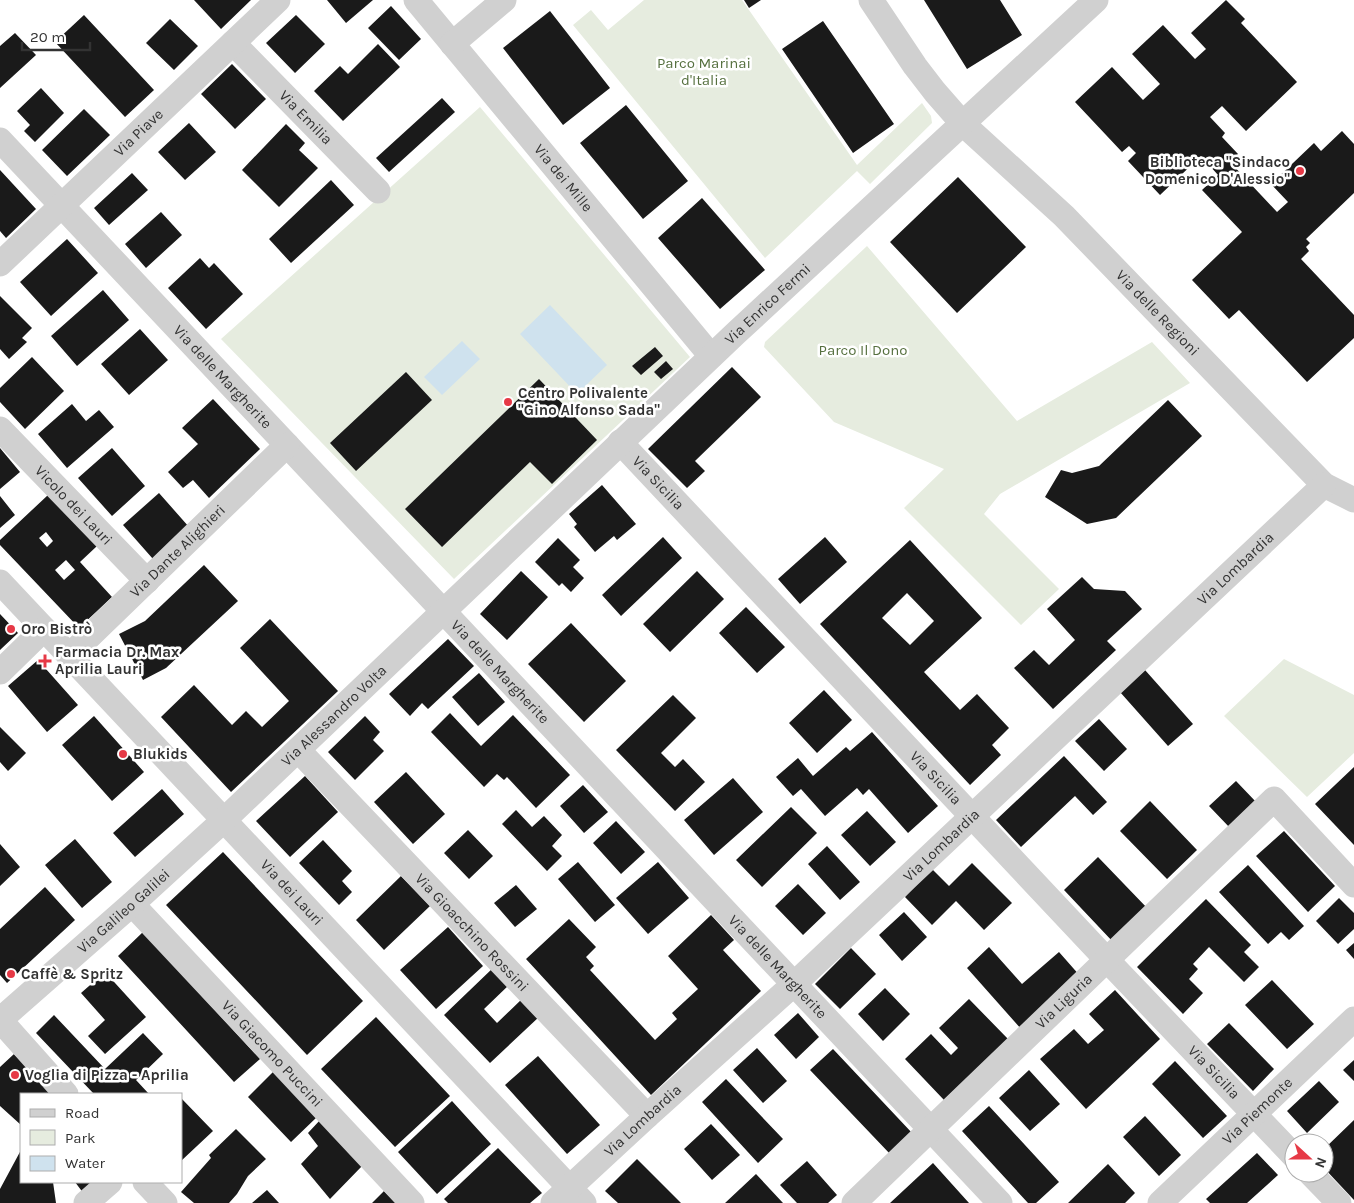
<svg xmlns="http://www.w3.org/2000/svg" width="1354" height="1203" viewBox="0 0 1354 1203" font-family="Karla,sans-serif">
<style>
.green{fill:#e6ecdf}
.water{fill:#cfe2ee}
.building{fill:#1a1a1a;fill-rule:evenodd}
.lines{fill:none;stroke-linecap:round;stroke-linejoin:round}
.minor{stroke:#d0d0d0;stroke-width:25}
.poi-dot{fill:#e63946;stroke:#fff;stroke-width:2}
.labels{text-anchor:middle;stroke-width:5;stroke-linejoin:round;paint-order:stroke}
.park-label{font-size:15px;fill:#56703f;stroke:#fff}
.street-label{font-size:15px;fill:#333;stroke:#fff}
.poi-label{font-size:15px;font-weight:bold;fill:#333;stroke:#fff;text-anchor:start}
</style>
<rect width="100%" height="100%" fill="#fff"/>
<path class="green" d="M 644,0 L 742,0 L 857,165 L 922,103 L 931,116 L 932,123 L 870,184 L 857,171 L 765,258 L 573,25 L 591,10 L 608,30 Z
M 480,107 L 690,357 L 454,579 L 221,339 Z
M 867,246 L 1017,421 L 1152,342 L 1190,383 L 1000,494 L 984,514 L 1059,589 L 1021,625 L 904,508 L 944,469 L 834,422 L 764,347 L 765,342 Z
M 1284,659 L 1354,695 L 1354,753 L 1307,797 L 1224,716 Z"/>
<path class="water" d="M 550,305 L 607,365 L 577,394 L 520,334 Z
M 462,341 L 480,359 L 442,395 L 424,377 Z"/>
<path class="building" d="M 194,0 L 251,0 L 221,29 Z
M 327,0 L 373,0 L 346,23 Z
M 744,0 L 761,0 L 749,8 Z
M 924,0 L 1000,0 L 1022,35 L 967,69 Z
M 1226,0 L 1245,19 L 1241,23 L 1297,82 L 1246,131 L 1222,106 L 1210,117 L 1225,133 L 1222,137 L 1238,154 L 1230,162 L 1277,212 L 1288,202 L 1271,184 L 1314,143 L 1321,151 L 1342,131 L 1354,144 L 1354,193 L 1306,239 L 1310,243 L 1306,247 L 1309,251 L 1301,259 L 1354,315 L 1354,338 L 1307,382 L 1239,310 L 1229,319 L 1192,280 L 1242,232 L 1202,190 L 1218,175 L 1201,156 L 1160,195 L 1128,161 L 1136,153 L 1129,146 L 1122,152 L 1075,102 L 1112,67 L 1143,100 L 1160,84 L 1132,54 L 1163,25 L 1195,59 L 1206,49 L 1191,33 Z
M 391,6 L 421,39 L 399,60 L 368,28 Z
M 550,11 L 610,88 L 563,125 L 503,48 Z
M 84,15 L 154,90 L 125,117 L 55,42 Z
M 296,15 L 325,44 L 295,73 L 266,43 Z
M 170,19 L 198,46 L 174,70 L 146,43 Z
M 823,21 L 894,124 L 853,153 L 782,49 Z
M 15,33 L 36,55 L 0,88 L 0,46 Z
M 378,44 L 400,67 L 343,121 L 314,91 L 340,66 L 348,74 Z
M 232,64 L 266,99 L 235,129 L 201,94 Z
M 41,88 L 64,113 L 35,142 L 24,131 L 30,125 L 17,111 Z
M 442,98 L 455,112 L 389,172 L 376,158 Z
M 626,105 L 688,181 L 643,219 L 580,143 Z
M 84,109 L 110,135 L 67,176 L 42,150 Z
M 189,123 L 216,152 L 185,180 L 158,152 Z
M 286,124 L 305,143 L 299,150 L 318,168 L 279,207 L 242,170 Z
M 0,170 L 36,209 L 6,238 L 0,231 Z
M 132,173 L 148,190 L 109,225 L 94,208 Z
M 958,177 L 1026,247 L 957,313 L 890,242 Z
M 331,180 L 354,205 L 291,263 L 269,239 Z
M 702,198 L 765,270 L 720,309 L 658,238 Z
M 161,212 L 182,235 L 146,268 L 125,244 Z
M 67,239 L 98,273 L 51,316 L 20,282 Z
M 200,258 L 209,268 L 214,263 L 243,294 L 206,329 L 168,288 Z
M 103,290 L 129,320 L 77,366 L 51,336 Z
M 0,296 L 32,328 L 22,338 L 27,342 L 9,359 L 0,349 Z
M 140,329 L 168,360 L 129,395 L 101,364 Z
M 655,347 L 663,356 L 641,375 L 632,366 Z
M 32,357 L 64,391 L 25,429 L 0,402 L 0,388 Z
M 666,361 L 673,369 L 661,379 L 654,372 Z
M 732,367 L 761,397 L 695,461 L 705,471 L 687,488 L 648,449 Z
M 406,372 L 432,400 L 356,471 L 330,443 Z
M 539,379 L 597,440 L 552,484 L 530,462 L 442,547 L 405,509 Z
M 213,399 L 260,449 L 209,498 L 193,480 L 183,488 L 168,472 L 198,444 L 182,428 Z
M 1168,400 L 1202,436 L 1116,518 L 1087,524 L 1045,497 L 1061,470 L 1072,473 L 1099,466 Z
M 72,404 L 86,421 L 99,410 L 114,427 L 67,468 L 38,434 Z
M 0,448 L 20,472 L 0,489 Z
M 112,448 L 145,486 L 112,516 L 78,478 Z
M 602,485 L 636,524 L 617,540 L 614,536 L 595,552 L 574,527 L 577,524 L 569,514 Z
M 159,493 L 189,527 L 153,559 L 123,525 Z
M 48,495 L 97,546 L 80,562 L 112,597 L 79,628 L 0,545 L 0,540 ZM 46,532 L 53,541 L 47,547 L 39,538 ZM 66,560 L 75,570 L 64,580 L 55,570 Z
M 0,496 L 15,515 L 0,528 Z
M 663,537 L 682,558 L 621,616 L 602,595 Z
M 825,537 L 847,562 L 800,604 L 778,579 Z
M 558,538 L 580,560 L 573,567 L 584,578 L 571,592 L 562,583 L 559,586 L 535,562 Z
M 910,540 L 982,618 L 924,672 L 960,710 L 977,694 L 1009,728 L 992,745 L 1001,755 L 970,785 L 820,624 ZM 907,593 L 934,621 L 910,645 L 882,618 Z
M 204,565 L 238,601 L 166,668 L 143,680 L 119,634 L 145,621 Z
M 521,571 L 548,597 L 507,640 L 480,614 Z
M 697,571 L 724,599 L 670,652 L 643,624 Z
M 1082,577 L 1094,589 L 1125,591 L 1142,609 L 1107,641 L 1116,650 L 1053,709 L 1014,668 L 1034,650 L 1049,665 L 1075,640 L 1047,609 Z
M 746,607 L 785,647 L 757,673 L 719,633 Z
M 0,614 L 18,633 L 0,650 Z
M 270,619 L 338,691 L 231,792 L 161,717 L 194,685 L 232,725 L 246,711 L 262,727 L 289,701 L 240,648 Z
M 571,623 L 626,681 L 584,722 L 528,664 Z
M 448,639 L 474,666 L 428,709 L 422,703 L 410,716 L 389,694 Z
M 38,660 L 78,705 L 47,732 L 8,686 Z
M 1145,670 L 1193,724 L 1168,746 L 1120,692 Z
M 479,673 L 505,702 L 478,726 L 452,697 Z
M 824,690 L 852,720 L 817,753 L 789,723 Z
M 673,695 L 696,718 L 661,753 L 675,767 L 683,759 L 705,782 L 675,811 L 616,750 Z
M 450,713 L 481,746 L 513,715 L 570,775 L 536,808 L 507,777 L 504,780 L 497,774 L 484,787 L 431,732 Z
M 94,716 L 144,772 L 112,801 L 62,745 Z
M 365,716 L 380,732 L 373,740 L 384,751 L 355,780 L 328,752 Z
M 1099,719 L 1127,749 L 1104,771 L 1075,741 Z
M 0,727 L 26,753 L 8,771 L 0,762 Z
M 872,732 L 938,806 L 908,833 L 869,789 L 863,795 L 857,788 L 825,816 L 801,789 L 793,796 L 776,777 L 798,758 L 813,776 L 846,747 L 850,751 Z
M 1064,756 L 1107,802 L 1093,815 L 1075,796 L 1021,847 L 996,820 Z
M 1354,767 L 1354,845 L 1315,804 Z
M 406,772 L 445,814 L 413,844 L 374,802 Z
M 305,776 L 338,812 L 290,857 L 256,821 Z
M 733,778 L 763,812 L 714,855 L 684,820 Z
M 1236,781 L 1257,803 L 1231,829 L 1209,806 Z
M 583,785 L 608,812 L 584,833 L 560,806 Z
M 162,789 L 184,814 L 135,857 L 113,833 Z
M 1150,801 L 1197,850 L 1167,879 L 1120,831 Z
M 791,807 L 817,833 L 762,887 L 736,860 Z
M 516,810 L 532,827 L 544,816 L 562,835 L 552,846 L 562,856 L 547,871 L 502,824 Z
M 867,811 L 896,842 L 870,866 L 841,835 Z
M 616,821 L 645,852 L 621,874 L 593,843 Z
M 468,830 L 493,856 L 469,879 L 444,853 Z
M 1284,831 L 1335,886 L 1308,912 L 1256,856 Z
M 75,839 L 112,882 L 82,908 L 45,865 Z
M 323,840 L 352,871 L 342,881 L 352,892 L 339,905 L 299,863 Z
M 0,844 L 20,867 L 0,886 Z
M 827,846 L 860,882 L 840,900 L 808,864 Z
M 223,852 L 363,1001 L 307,1055 L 166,905 Z
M 1098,857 L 1149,910 L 1114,943 L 1064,890 Z
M 578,862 L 615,905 L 595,922 L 558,879 Z
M 658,862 L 689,898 L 648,934 L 616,898 Z
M 972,863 L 1012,903 L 984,930 L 956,901 L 932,925 L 905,897 L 932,869 L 949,886 Z
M 1248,865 L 1304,926 L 1289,940 L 1281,932 L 1268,944 L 1219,892 Z
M 401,876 L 430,906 L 384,950 L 356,920 Z
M 798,884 L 826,913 L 803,935 L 775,906 Z
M 516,885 L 537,909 L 515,927 L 494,903 Z
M 45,887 L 75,920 L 7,983 L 0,975 L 0,929 Z
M 1339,898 L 1354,913 L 1354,929 L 1338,944 L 1316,921 Z
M 1206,899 L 1251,945 L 1244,952 L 1259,967 L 1244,982 L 1209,947 L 1193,964 L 1198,969 L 1189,979 L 1203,993 L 1183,1014 L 1137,967 Z
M 904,912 L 927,937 L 902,961 L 879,935 Z
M 711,915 L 734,940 L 723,950 L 761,991 L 651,1095 L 526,959 L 569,919 L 596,947 L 586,957 L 594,966 L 590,970 L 655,1040 L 677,1019 L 672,1013 L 698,989 L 668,956 Z
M 448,927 L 483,966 L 436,1009 L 400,970 Z
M 143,932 L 260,1059 L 234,1082 L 118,956 Z
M 1354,943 L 1354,959 L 1346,950 Z
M 989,947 L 1022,984 L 1059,952 L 1081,977 L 1022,1030 L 967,968 Z
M 851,948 L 876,974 L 840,1009 L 815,984 Z
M 494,967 L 510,984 L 484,1009 L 497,1023 L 523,998 L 540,1016 L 490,1063 L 444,1015 Z
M 105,972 L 146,1017 L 105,1054 L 88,1036 L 105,1020 L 81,993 Z
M 1272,980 L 1314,1024 L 1287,1049 L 1245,1005 Z
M 885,988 L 910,1014 L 883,1041 L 858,1014 Z
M 1115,990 L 1160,1039 L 1086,1109 L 1040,1059 L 1074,1029 L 1088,1044 L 1104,1030 L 1089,1014 Z
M 969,999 L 1008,1039 L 944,1100 L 905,1059 L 931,1034 L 951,1055 L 958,1048 L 939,1028 Z
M 798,1013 L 819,1037 L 796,1059 L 774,1035 Z
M 54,1015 L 105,1069 L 143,1033 L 163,1054 L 136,1080 L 149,1094 L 94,1094 L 36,1033 Z
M 376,1017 L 450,1096 L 395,1147 L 321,1069 Z
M 1229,1023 L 1274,1069 L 1253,1091 L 1207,1044 Z
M 757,1048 L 787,1081 L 763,1103 L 733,1070 Z
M 833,1049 L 913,1134 L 891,1155 L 810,1070 Z
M 14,1054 L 53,1094 L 21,1094 L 21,1125 L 0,1106 L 0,1067 Z
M 538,1056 L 600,1125 L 567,1154 L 505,1085 Z
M 1354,1060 L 1354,1081 L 1343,1070 Z
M 1175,1061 L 1227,1116 L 1203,1138 L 1152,1084 Z
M 1029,1070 L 1060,1104 L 1030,1131 L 999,1098 Z
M 273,1072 L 317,1117 L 291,1142 L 248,1097 Z
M 726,1079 L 783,1139 L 758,1163 L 702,1102 Z
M 1319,1081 L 1339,1102 L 1307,1133 L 1287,1111 Z
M 181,1098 L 213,1131 L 181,1161 Z
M 452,1101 L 491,1144 L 437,1194 L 398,1152 Z
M 989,1106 L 1059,1182 L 1036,1203 L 1028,1203 L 962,1131 Z
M 1145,1116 L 1181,1155 L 1159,1176 L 1123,1137 Z
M 321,1119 L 363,1165 L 330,1199 L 301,1164 L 318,1146 L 308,1133 Z
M 1354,1120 L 1354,1200 L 1324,1168 L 1324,1149 Z
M 711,1124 L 740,1155 L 712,1180 L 684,1149 Z
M 236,1129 L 266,1159 L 248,1176 L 237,1194 L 229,1203 L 194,1203 L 181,1192 L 211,1158 L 209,1155 Z
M 498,1148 L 542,1193 L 530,1203 L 448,1203 L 444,1199 Z
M 21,1150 L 21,1182 L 53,1182 L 56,1203 L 0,1203 L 0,1189 Z
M 1257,1153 L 1278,1175 L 1247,1203 L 1210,1203 L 1206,1199 Z
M 637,1159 L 681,1203 L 618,1203 L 605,1191 Z
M 807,1161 L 837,1195 L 828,1203 L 797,1203 L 780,1185 Z
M 933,1163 L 969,1203 L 890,1203 Z
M 1108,1164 L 1135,1193 L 1125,1203 L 1068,1203 Z
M 756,1174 L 783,1203 L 725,1203 Z
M 75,1182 L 94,1182 L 84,1194 Z
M 267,1190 L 279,1203 L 252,1203 Z
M 384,1191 L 396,1203 L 372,1203 Z"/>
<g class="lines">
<g class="minor">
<path id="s1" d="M 416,0 L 711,356"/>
<path id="s2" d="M 871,0 L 915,66 L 935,92 L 963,124 L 1064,216 L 1324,485 L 1354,500"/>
<path id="s3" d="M 233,43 L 378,191"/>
<path d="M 452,44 L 504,0"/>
<path id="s4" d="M 0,140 L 1000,1203"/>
<path id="s5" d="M 0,264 L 278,0"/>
<path id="s6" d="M 0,429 L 147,581"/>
<path id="s7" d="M 620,442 L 1107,960 L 1294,1156"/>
<path id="s8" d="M 0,582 L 584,1203"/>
<path id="s9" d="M 69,656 L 287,445"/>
<path d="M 0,672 L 44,629"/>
<path id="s10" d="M 298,750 L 647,1116"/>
<path id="s11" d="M 132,904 L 412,1203"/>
<path id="s12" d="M 66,1094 L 0,1020 L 132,904 L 224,820 L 736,333 L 1096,0"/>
<path d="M 1310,1173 L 1339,1203"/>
<path d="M 145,1182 L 165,1203"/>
<path d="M 86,1203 L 110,1182"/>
<path id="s13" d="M 553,1203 L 647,1116 L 794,984 L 1324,485"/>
<path id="s14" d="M 854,1203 L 1274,799 L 1354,885"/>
<path id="s15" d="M 1160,1203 L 1354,1019"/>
</g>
</g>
<g class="poi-dot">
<circle cx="1300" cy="171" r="5"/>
<circle cx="508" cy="402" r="5"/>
<circle cx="11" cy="629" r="5"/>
<path d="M42.5 653.5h5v5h5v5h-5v5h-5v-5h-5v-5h5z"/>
<circle cx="123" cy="754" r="5"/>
<circle cx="11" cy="974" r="5"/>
<circle cx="15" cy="1075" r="5"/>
</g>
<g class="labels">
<g class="park-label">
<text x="704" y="68">Parco Marinai<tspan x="704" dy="17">d'Italia</tspan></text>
<text x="863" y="355">Parco Il Dono</text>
</g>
<g class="street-label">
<text dy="5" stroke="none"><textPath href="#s3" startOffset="104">Via Emilia</textPath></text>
<text dy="5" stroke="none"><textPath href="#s5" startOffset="191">Via Piave</textPath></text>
<text dy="5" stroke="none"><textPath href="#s1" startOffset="231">Via dei Mille</textPath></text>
<text dy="5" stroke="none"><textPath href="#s12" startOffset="1149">Via Enrico Fermi</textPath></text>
<text dy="5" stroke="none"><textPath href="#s2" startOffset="426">Via delle Regioni</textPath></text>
<text dy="5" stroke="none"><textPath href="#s4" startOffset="325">Via delle Margherite</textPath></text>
<text dy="5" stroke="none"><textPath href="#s7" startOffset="56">Via Sicilia</textPath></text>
<text dy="5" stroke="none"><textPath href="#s6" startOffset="106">Vicolo dei Lauri</textPath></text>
<text dy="5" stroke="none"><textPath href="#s9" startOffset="151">Via Dante Alighieri</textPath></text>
<text dy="5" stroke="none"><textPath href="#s13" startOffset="932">Via Lombardia</textPath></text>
<text dy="5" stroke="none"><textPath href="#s4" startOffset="730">Via delle Margherite</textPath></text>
<text dy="5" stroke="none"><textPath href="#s12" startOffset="551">Via Alessandro Volta</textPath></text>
<text dy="5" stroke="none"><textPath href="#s7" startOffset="461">Via Sicilia</textPath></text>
<text dy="5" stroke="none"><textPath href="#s13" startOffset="528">Via Lombardia</textPath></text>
<text dy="5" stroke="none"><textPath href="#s8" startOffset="426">Via dei Lauri</textPath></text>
<text dy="5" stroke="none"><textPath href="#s12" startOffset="264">Via Galileo Galilei</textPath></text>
<text dy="5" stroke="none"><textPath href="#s10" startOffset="252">Via Gioacchino Rossini</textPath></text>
<text dy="5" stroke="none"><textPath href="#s4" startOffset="1135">Via delle Margherite</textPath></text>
<text dy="5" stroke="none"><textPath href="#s14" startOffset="291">Via Liguria</textPath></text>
<text dy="5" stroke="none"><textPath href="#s11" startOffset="205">Via Giacomo Puccini</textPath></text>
<text dy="5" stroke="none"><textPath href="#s7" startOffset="866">Via Sicilia</textPath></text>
<text dy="5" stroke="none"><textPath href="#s15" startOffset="134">Via Piemonte</textPath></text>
<text dy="5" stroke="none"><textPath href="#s13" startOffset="122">Via Lombardia</textPath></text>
</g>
<g class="poi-label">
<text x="1290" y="167" text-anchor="end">Biblioteca "Sindaco<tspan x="1290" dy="17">Domenico D'Alessio"</tspan></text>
<text x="518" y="398">Centro Polivalente<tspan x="518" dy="17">"Gino Alfonso Sada"</tspan></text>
<text x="21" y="634">Oro Bistrò</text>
<text x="55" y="657">Farmacia Dr. Max<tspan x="55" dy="17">Aprilia Lauri</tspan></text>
<text x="133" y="759">Blukids</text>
<text x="21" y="979">Caffè &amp; Spritz</text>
<text x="25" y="1080">Voglia di Pizza - Aprilia</text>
</g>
</g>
<rect x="20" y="1093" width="162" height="90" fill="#ffffff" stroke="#adadad"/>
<rect x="30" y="1109" width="25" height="8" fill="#d0d0d0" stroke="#adadad"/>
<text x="65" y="1118" font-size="15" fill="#333333">Road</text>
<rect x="30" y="1130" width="25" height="15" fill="#e6ecdf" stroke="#adadad"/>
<text x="65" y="1143" font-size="15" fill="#333333">Park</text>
<rect x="30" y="1156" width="25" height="15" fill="#cfe2ee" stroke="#adadad"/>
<text x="65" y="1168" font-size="15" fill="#333333">Water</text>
<g transform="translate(1309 1158) rotate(111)"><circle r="24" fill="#ffffff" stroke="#adadad"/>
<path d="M0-4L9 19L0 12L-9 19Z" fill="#e63946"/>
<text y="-8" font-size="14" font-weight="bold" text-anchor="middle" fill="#333333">N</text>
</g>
<path d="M22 42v8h68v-8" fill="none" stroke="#333333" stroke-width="2.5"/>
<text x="30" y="42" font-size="15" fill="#333333" stroke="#ffffff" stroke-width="4" paint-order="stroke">20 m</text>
</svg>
